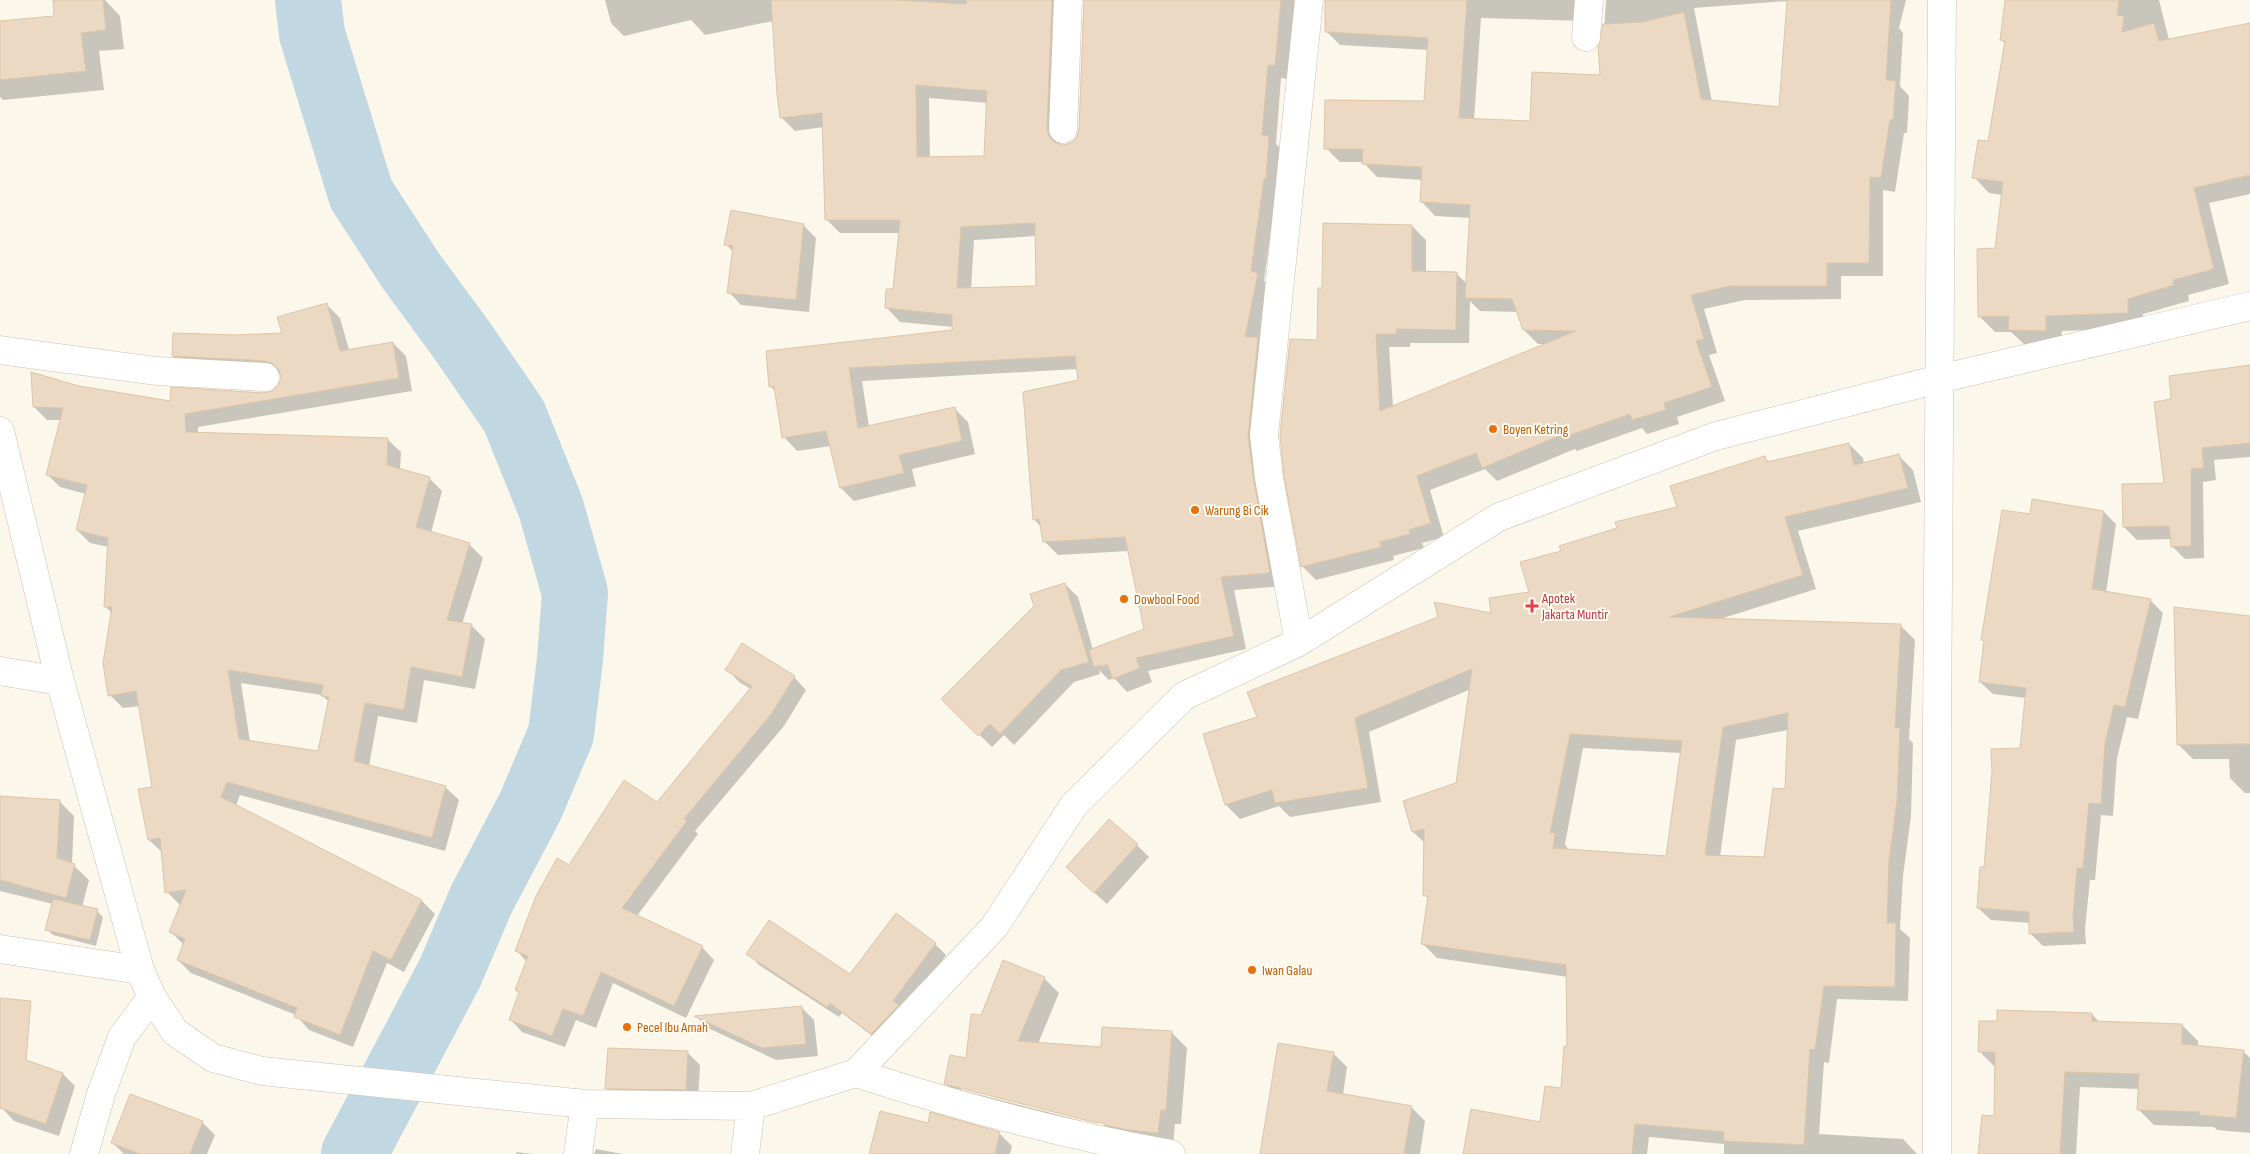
<svg xmlns="http://www.w3.org/2000/svg" width="2250" height="1154" viewBox="0 0 2250 1154" font-family="'Sofia Sans Condensed',sans-serif">
<style>
.shadow{fill:#0003;fill-rule:evenodd}
.lines{fill:none;stroke-linecap:round;stroke-linejoin:round}
.river{stroke:#c1d8e3;stroke-width:66}
.building{fill:#ebd9c3;stroke:#dec5a7;fill-rule:evenodd}
.street-casing{stroke:#ccc1b1;stroke-width:29}
.street{stroke:#fff;stroke-width:28}
.food-dot{fill:#e8710a;stroke:#fdfaf1;stroke-width:2}
.health-dot{fill:#e0444e;stroke:#fdfaf1;stroke-width:2}
.labels{text-anchor:middle;stroke-width:4;stroke-linejoin:round;paint-order:stroke}
.food-label{font-size:14px;fill:#c56008;stroke:#fdfaf1;text-anchor:start}
.health-label{font-size:14px;fill:#be3a42;stroke:#fdfaf1;text-anchor:start}
</style>
<rect width="100%" height="100%" fill="#fbf7eb"/>
<path class="shadow" d="M 76,0 L 105,0 L 120,16 L 124,49 L 99,51 L 104,90 L 3,100 L 0,97 L 0,23 L 56,17 Z
M 605,0 L 1073,0 L 1065,13 L 1060,143 L 1063,146 L 1071,144 L 1077,138 L 1080,130 L 1085,0 L 1295,0 L 1288,79 L 1281,78 L 1276,144 L 1282,150 L 1264,281 L 1270,287 L 1260,341 L 1271,352 L 1283,586 L 1234,590 L 1246,649 L 1148,671 L 1152,682 L 1127,692 L 1114,678 L 1109,680 L 1099,670 L 1100,674 L 1074,682 L 1014,745 L 1004,735 L 992,747 L 943,699 L 1065,584 L 1078,597 L 1093,650 L 1145,630 L 1129,551 L 1058,555 L 1044,541 L 1042,528 L 1034,519 L 1079,381 L 1078,369 L 862,381 L 869,427 L 954,408 L 968,422 L 975,454 L 912,469 L 916,486 L 854,501 L 841,488 L 831,446 L 797,451 L 784,437 L 777,393 L 770,386 L 953,331 L 953,327 L 900,322 L 887,308 L 894,290 L 900,233 L 840,233 L 827,220 L 824,127 L 795,131 L 781,117 L 773,21 L 705,35 L 691,20 L 624,36 L 611,23 ZM 929,98 L 988,103 L 986,157 L 930,158 ZM 1036,236 L 1037,288 L 971,289 L 974,240 ZM 1102,664 L 1113,664 L 1102,666 Z
M 1326,0 L 1596,0 L 1586,21 L 1481,18 L 1474,120 L 1531,123 L 1601,76 L 1606,0 L 1906,0 L 1899,28 L 1903,33 L 1900,86 L 1909,96 L 1907,133 L 1904,133 L 1895,192 L 1883,190 L 1883,276 L 1841,276 L 1841,299 L 1745,300 L 1704,309 L 1717,353 L 1709,355 L 1725,401 L 1677,417 L 1679,424 L 1647,434 L 1642,428 L 1577,451 L 1575,449 L 1497,481 L 1485,469 L 1430,490 L 1444,537 L 1422,543 L 1424,548 L 1393,556 L 1394,560 L 1316,580 L 1302,566 L 1323,289 L 1412,226 L 1426,240 L 1426,272 L 1456,273 L 1467,284 L 1471,218 L 1435,216 L 1422,202 L 1423,180 L 1377,177 L 1363,162 L 1340,162 L 1326,148 L 1425,102 L 1429,50 L 1340,45 L 1326,31 ZM 1788,1 L 1780,108 L 1712,102 L 1694,8 ZM 1470,301 L 1480,311 L 1518,312 L 1524,330 L 1538,344 L 1547,344 L 1393,407 L 1389,347 L 1410,347 L 1410,343 L 1469,343 Z
M 2007,0 L 2159,0 L 2169,40 L 2250,24 L 2250,194 L 2209,203 L 2229,284 L 2188,295 L 2189,301 L 2143,314 L 2143,328 L 2062,331 L 2061,346 L 2025,345 L 2011,332 L 1995,332 L 1979,316 L 1996,250 L 2002,195 L 1989,193 L 1974,177 L 1989,142 L 2006,44 L 2001,40 Z
M 803,225 L 816,238 L 809,312 L 741,305 L 729,292 L 733,252 L 726,244 Z
M 327,305 L 340,318 L 349,350 L 393,343 L 406,356 L 412,391 L 198,427 L 198,434 L 387,439 L 401,452 L 400,470 L 429,478 L 442,491 L 431,533 L 469,544 L 483,558 L 462,624 L 472,626 L 485,639 L 475,689 L 424,680 L 417,723 L 378,716 L 369,766 L 445,787 L 459,800 L 445,851 L 240,795 L 236,806 L 422,901 L 435,914 L 404,972 L 387,963 L 353,1047 L 309,1030 L 296,1015 L 191,973 L 178,960 L 184,945 L 171,932 L 180,905 L 167,892 L 163,853 L 149,840 L 153,788 L 140,706 L 123,708 L 110,695 L 112,613 L 105,606 L 109,547 L 90,543 L 77,530 L 86,494 L 60,487 L 47,474 L 61,420 L 47,420 L 34,407 L 79,387 L 171,402 L 272,392 L 279,387 L 282,378 L 280,374 L 186,369 L 173,356 L 235,336 L 283,334 ZM 241,683 L 322,695 L 329,702 L 319,753 L 250,742 Z
M 2250,366 L 2250,457 L 2214,460 L 2216,480 L 2203,482 L 2204,558 L 2185,559 L 2172,546 L 2172,539 L 2137,540 L 2124,527 L 2165,484 L 2172,400 Z
M 1849,444 L 1863,458 L 1864,464 L 1899,456 L 1913,470 L 1921,502 L 1798,531 L 1816,589 L 1720,619 L 1901,626 L 1915,640 L 1909,739 L 1913,743 L 1911,816 L 1903,876 L 1900,929 L 1910,938 L 1908,1001 L 1837,999 L 1829,1063 L 1824,1062 L 1819,1134 L 1903,1139 L 1917,1154 L 1724,1154 L 1724,1144 L 1649,1137 L 1647,1154 L 1465,1154 L 1541,1123 L 1563,1089 L 1568,1047 L 1568,977 L 1437,958 L 1423,944 L 1429,899 L 1425,895 L 1425,843 L 1413,832 L 1457,784 L 1471,689 L 1369,732 L 1381,802 L 1290,817 L 1279,806 L 1240,819 L 1226,805 L 1204,735 L 1259,718 L 1493,614 L 1531,593 L 1562,552 L 1678,508 L 1765,458 L 1770,463 ZM 1788,730 L 1786,791 L 1765,859 L 1720,857 L 1736,740 ZM 1583,748 L 1682,753 L 1667,857 L 1569,851 L 1565,844 Z
M 2104,512 L 2116,524 L 2106,593 L 2150,600 L 2163,613 L 2138,719 L 2127,717 L 2117,758 L 2113,816 L 2101,815 L 2095,880 L 2090,880 L 2085,929 L 2086,944 L 2043,946 L 2030,933 L 2030,923 L 1991,920 L 1978,908 L 1985,869 L 2022,750 L 2026,698 L 1993,694 L 1980,682 L 1985,642 L 1983,640 L 2031,515 Z
M 2250,617 L 2250,793 L 2245,793 L 2230,778 L 2229,759 L 2193,759 L 2178,744 Z
M 742,645 L 794,677 L 806,690 L 784,726 L 695,831 L 698,834 L 637,916 L 702,947 L 714,960 L 686,1018 L 613,983 L 596,1028 L 576,1020 L 565,1047 L 522,1032 L 510,1019 L 520,993 L 516,990 L 527,962 L 517,951 L 570,867 L 658,803 L 751,689 L 739,682 L 727,669 Z
M 0,797 L 59,801 L 74,816 L 72,864 L 89,880 L 82,907 L 97,911 L 103,917 L 96,946 L 53,935 L 47,929 L 53,904 L 0,891 Z
M 1137,845 L 1149,857 L 1107,904 L 1080,880 Z
M 935,944 L 946,955 L 883,1044 L 842,1013 L 839,1017 L 759,965 L 748,953 L 850,975 Z
M 1004,962 L 1044,978 L 1059,993 L 1038,1044 L 1102,1048 L 1172,1033 L 1187,1048 L 1181,1124 L 1175,1124 L 1173,1147 L 960,1098 L 945,1083 L 967,1060 L 981,1016 ZM 961,1087 L 1107,1124 L 1106,1127 L 961,1090 Z
M 801,1007 L 814,1020 L 818,1056 L 776,1060 L 708,1028 L 697,1017 Z
M 2092,1014 L 2100,1023 L 2182,1025 L 2198,1041 L 2198,1047 L 2243,1051 L 2250,1058 L 2250,1133 L 2217,1130 L 2214,1127 L 2154,1125 L 2139,1110 L 2139,1089 L 2080,1087 L 2076,1154 L 1980,1154 L 1995,1117 L 1996,1068 L 1980,1052 Z
M 687,1052 L 700,1065 L 698,1102 L 619,1101 L 607,1088 Z
M 1333,1053 L 1347,1067 L 1343,1095 L 1411,1107 L 1425,1121 L 1420,1154 L 1261,1154 Z
M 25,1061 L 63,1074 L 75,1086 L 59,1136 L 14,1121 L 2,1108 Z
M 202,1122 L 215,1135 L 207,1154 L 124,1154 L 113,1143 Z
M 929,1124 L 999,1133 L 1012,1146 L 1010,1154 L 871,1154 Z
M 596,1149 L 623,1154 L 594,1154 Z
M 517,1152 L 532,1154 L 516,1154 Z"/>
<g class="lines">
<path class="river" d="M 308,0 L 312,34 L 361,194 L 411,271 L 461,339 L 514,416 L 551,508 L 575,593 L 570,659 L 561,734 L 530,807 L 481,900 L 450,973 L 354,1154"/>
</g>
<path class="building" d="M 53,0 L 103,0 L 106,30 L 81,33 L 86,71 L 0,80 L 0,21 L 54,16 Z
M 771,0 L 897,0 L 966,4 L 967,0 L 1052,0 L 1047,128 L 1049,136 L 1054,142 L 1063,145 L 1071,143 L 1076,138 L 1079,130 L 1084,0 L 1281,0 L 1275,66 L 1268,65 L 1262,135 L 1269,136 L 1266,179 L 1264,179 L 1251,271 L 1258,273 L 1245,337 L 1258,337 L 1248,437 L 1254,481 L 1270,573 L 1221,577 L 1234,636 L 1136,658 L 1140,668 L 1113,679 L 1107,664 L 1094,667 L 1089,650 L 1144,629 L 1125,537 L 1043,542 L 1039,519 L 1033,520 L 1023,392 L 1078,380 L 1075,356 L 849,368 L 858,428 L 955,407 L 962,441 L 899,455 L 904,473 L 840,488 L 826,431 L 782,438 L 774,386 L 769,387 L 766,351 L 952,330 L 952,315 L 885,308 L 886,289 L 893,289 L 900,220 L 825,220 L 822,113 L 780,118 L 777,94 ZM 916,85 L 987,91 L 984,156 L 917,157 ZM 1035,223 L 1036,286 L 957,288 L 961,227 Z
M 1325,0 L 1467,0 L 1459,118 L 1530,121 L 1532,72 L 1600,75 L 1598,46 L 1603,24 L 1643,22 L 1684,12 L 1701,99 L 1779,107 L 1787,0 L 1891,0 L 1886,80 L 1896,81 L 1893,120 L 1890,120 L 1881,178 L 1870,177 L 1869,263 L 1827,263 L 1827,286 L 1730,286 L 1691,295 L 1704,339 L 1696,341 L 1712,387 L 1664,403 L 1666,410 L 1632,420 L 1630,414 L 1562,438 L 1561,435 L 1482,468 L 1476,453 L 1417,476 L 1431,523 L 1409,530 L 1410,534 L 1380,542 L 1381,547 L 1301,567 L 1284,476 L 1280,435 L 1290,339 L 1317,340 L 1318,288 L 1322,288 L 1323,223 L 1412,225 L 1412,271 L 1457,272 L 1456,330 L 1396,329 L 1396,334 L 1376,334 L 1380,411 L 1576,331 L 1523,330 L 1512,299 L 1465,298 L 1470,205 L 1420,202 L 1422,167 L 1362,164 L 1363,149 L 1324,149 L 1325,100 L 1424,101 L 1428,38 L 1325,32 Z
M 2005,0 L 2119,0 L 2117,15 L 2124,16 L 2122,32 L 2154,23 L 2159,41 L 2250,23 L 2250,175 L 2194,188 L 2214,269 L 2173,280 L 2174,285 L 2128,299 L 2128,313 L 2046,316 L 2046,331 L 2008,330 L 2009,316 L 1978,317 L 1977,249 L 1995,248 L 2003,182 L 1972,178 L 1978,140 L 1988,141 L 2005,41 L 2000,40 Z
M 731,210 L 804,224 L 796,300 L 727,293 L 733,246 L 724,245 Z
M 327,303 L 340,351 L 393,342 L 399,378 L 185,414 L 186,432 L 388,438 L 387,465 L 430,477 L 416,527 L 470,543 L 447,620 L 472,624 L 462,677 L 411,667 L 404,710 L 365,703 L 354,761 L 446,786 L 432,838 L 227,782 L 221,797 L 422,900 L 391,960 L 373,951 L 340,1035 L 294,1017 L 297,1008 L 177,960 L 185,939 L 169,932 L 186,890 L 165,893 L 160,838 L 148,840 L 138,789 L 152,787 L 136,691 L 108,696 L 103,663 L 112,607 L 104,607 L 108,538 L 76,530 L 87,485 L 46,475 L 63,408 L 33,407 L 31,372 L 79,386 L 170,401 L 171,387 L 264,393 L 272,391 L 278,386 L 281,378 L 279,370 L 273,364 L 266,361 L 172,356 L 173,333 L 235,335 L 282,333 L 277,317 ZM 228,670 L 323,685 L 321,696 L 329,697 L 318,751 L 239,739 Z
M 2250,365 L 2250,443 L 2202,448 L 2204,468 L 2191,469 L 2191,546 L 2171,547 L 2169,526 L 2123,527 L 2122,484 L 2164,483 L 2154,402 L 2171,399 L 2169,376 Z
M 1849,443 L 1854,465 L 1899,454 L 1908,488 L 1785,517 L 1803,575 L 1669,617 L 1901,624 L 1895,728 L 1900,728 L 1897,801 L 1889,861 L 1887,923 L 1896,923 L 1895,987 L 1824,986 L 1815,1050 L 1810,1049 L 1804,1145 L 1723,1141 L 1724,1132 L 1635,1124 L 1632,1154 L 1463,1154 L 1471,1109 L 1540,1122 L 1545,1086 L 1561,1088 L 1564,1046 L 1567,1046 L 1566,965 L 1421,944 L 1428,896 L 1423,896 L 1424,829 L 1412,832 L 1403,801 L 1456,783 L 1472,669 L 1355,718 L 1368,788 L 1275,803 L 1272,790 L 1225,805 L 1203,734 L 1257,717 L 1247,692 L 1438,617 L 1434,602 L 1491,613 L 1489,598 L 1529,592 L 1520,562 L 1561,551 L 1559,546 L 1617,528 L 1615,522 L 1677,507 L 1670,486 L 1765,456 L 1767,462 ZM 1788,713 L 1785,789 L 1773,788 L 1764,857 L 1705,855 L 1723,727 ZM 1570,734 L 1682,741 L 1666,856 L 1553,848 L 1555,833 L 1550,833 Z
M 2032,499 L 2104,511 L 2092,589 L 2151,599 L 2125,707 L 2114,705 L 2105,744 L 2101,804 L 2089,803 L 2083,868 L 2077,868 L 2073,916 L 2074,932 L 2029,934 L 2029,912 L 1977,908 L 1980,867 L 1984,867 L 1992,772 L 1991,749 L 2020,748 L 2026,688 L 1979,682 L 1984,641 L 1981,640 L 2002,510 L 2030,514 Z
M 1065,583 L 1089,662 L 1061,670 L 1000,734 L 990,724 L 978,736 L 941,699 L 1034,606 L 1030,594 Z
M 2174,607 L 2250,616 L 2250,744 L 2177,745 Z
M 742,643 L 795,676 L 772,713 L 684,819 L 687,821 L 622,908 L 703,946 L 674,1006 L 601,972 L 583,1016 L 563,1009 L 552,1036 L 509,1020 L 519,992 L 515,990 L 528,956 L 515,951 L 536,896 L 557,858 L 569,865 L 624,780 L 657,802 L 752,686 L 725,670 Z
M 0,796 L 60,800 L 57,858 L 75,864 L 66,898 L 0,880 Z
M 1109,819 L 1138,844 L 1094,893 L 1066,867 Z
M 53,899 L 98,909 L 90,940 L 45,930 Z
M 896,913 L 936,943 L 893,1001 L 899,1005 L 871,1034 L 830,1003 L 827,1007 L 746,954 L 769,920 L 850,974 Z
M 1003,960 L 1045,977 L 1018,1041 L 1101,1047 L 1102,1027 L 1172,1031 L 1166,1110 L 1161,1110 L 1158,1133 L 1128,1130 L 1104,1125 L 1104,1123 L 1093,1122 L 944,1084 L 950,1055 L 966,1058 L 971,1014 L 981,1015 Z
M 0,998 L 31,1001 L 26,1060 L 63,1073 L 46,1124 L 0,1108 Z
M 802,1006 L 806,1044 L 762,1048 L 694,1016 Z
M 1997,1010 L 2092,1013 L 2092,1021 L 2182,1024 L 2182,1044 L 2244,1050 L 2236,1118 L 2199,1115 L 2200,1112 L 2137,1110 L 2139,1074 L 2065,1072 L 2060,1154 L 1978,1154 L 1982,1115 L 1994,1116 L 1995,1052 L 1978,1052 L 1979,1021 L 1997,1021 Z
M 1278,1043 L 1334,1052 L 1327,1091 L 1412,1106 L 1404,1154 L 1260,1154 Z
M 608,1048 L 688,1051 L 686,1090 L 605,1089 Z
M 130,1094 L 203,1121 L 190,1154 L 140,1154 L 111,1143 Z
M 880,1111 L 928,1123 L 930,1112 L 1000,1132 L 995,1154 L 869,1154 Z"/>
<g class="lines">
<defs>
<path id="street" d="M 1586,37 L 1589,0
M 1063,129 L 1068,0
M 0,350 L 156,371 L 265,377
M 0,431 L 60,681 L 140,970 L 152,997 L 175,1032 L 213,1058 L 262,1071 L 585,1104 L 751,1106 L 856,1073 L 994,927 L 1074,805 L 1184,696 L 1299,642 L 1499,517 L 1716,436 L 1939,379 L 2250,306
M 1299,642 L 1269,478 L 1264,435 L 1309,0
M 0,671 L 60,681
M 0,949 L 140,970
M 856,1073 C 960,1107 1064,1135 1171,1154
M 84,1154 L 101,1094 L 122,1037 L 152,997
M 578,1154 L 585,1104
M 745,1154 L 751,1106
M 1937,1154 L 1937,730 L 1942,0"/>
</defs>
<use href="#street" class="street-casing"/>
<use href="#street" class="street"/>
</g>
<g class="food-dot">
<circle cx="1493" cy="429" r="5"/>
<circle cx="1195" cy="510" r="5"/>
<circle cx="1124" cy="599" r="5"/>
<circle cx="1252" cy="970" r="5"/>
<circle cx="627" cy="1027" r="5"/>
</g>
<path class="health-dot" d="M1529.5 598.5h5v5h5v5h-5v5h-5v-5h-5v-5h5z"/>
<g class="labels">
<g class="food-label">
<text x="1503" y="434">Boyen Ketring</text>
<text x="1205" y="515">Warung Bi Cik</text>
<text x="1134" y="604">Dowbool Food</text>
<text x="1262" y="975">Iwan Galau</text>
<text x="637" y="1032">Pecel Ibu Amah</text>
</g>
<g class="health-label">
<text x="1542" y="603">Apotek<tspan x="1542" dy="16">Jakarta Muntir</tspan></text>
</g>
</g>
</svg>
